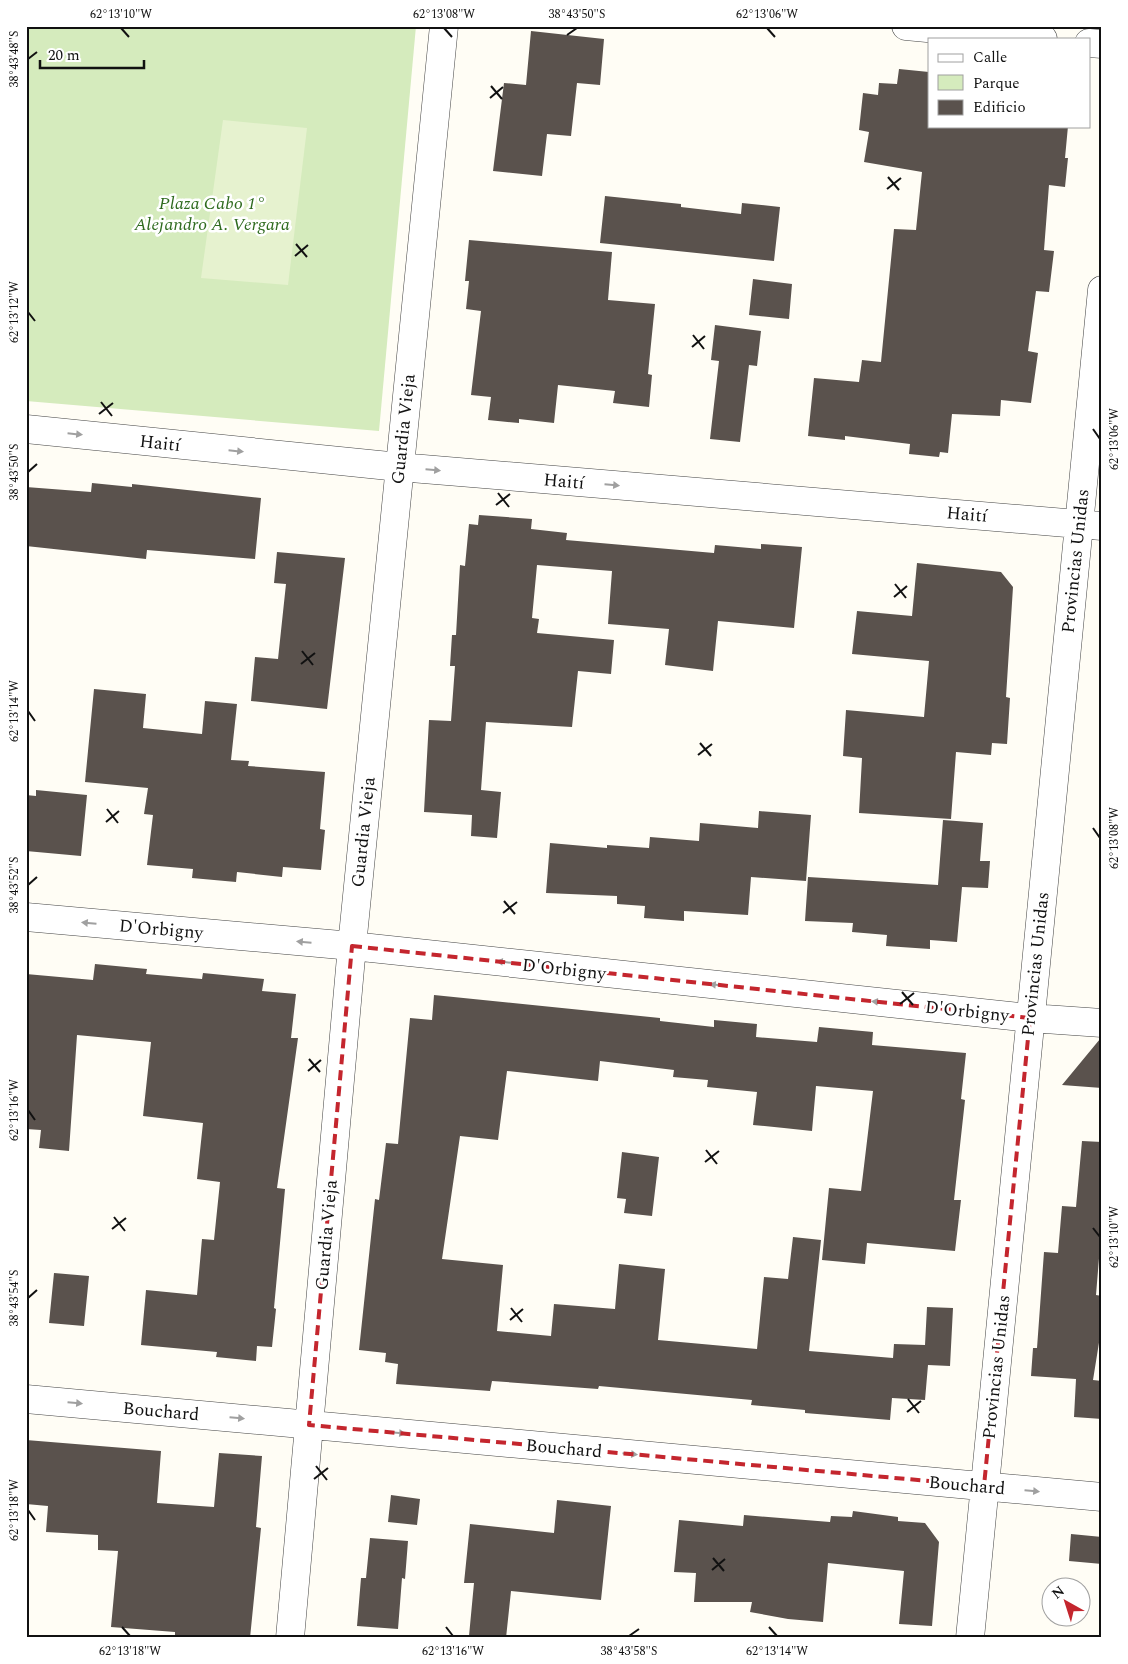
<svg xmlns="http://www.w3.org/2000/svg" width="1128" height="1664" viewBox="0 0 1128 1664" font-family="Spectral,serif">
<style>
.green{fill:#d5ebbd}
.pitch{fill:#e6f2cf}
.building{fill:#5a524d}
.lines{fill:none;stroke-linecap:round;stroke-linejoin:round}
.minor-casing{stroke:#444;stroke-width:29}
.minor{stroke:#fff;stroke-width:28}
.oneway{fill:#a0a0a0}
.marked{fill:none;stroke:#c4262e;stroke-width:4;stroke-dasharray:10 6;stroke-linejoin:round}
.ticks{fill:none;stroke:#111;stroke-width:2}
.labels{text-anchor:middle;stroke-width:5;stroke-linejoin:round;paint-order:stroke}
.park-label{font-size:18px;font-style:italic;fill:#2f6b1f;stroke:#fff}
.street-label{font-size:18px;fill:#111;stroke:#fff}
.neatline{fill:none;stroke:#111;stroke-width:2}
.ticks-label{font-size:12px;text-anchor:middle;fill:#111}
</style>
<rect width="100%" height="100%" fill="#fffdf5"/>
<path class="green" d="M 26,26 L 416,26 L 379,431 L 26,401 Z"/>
<path class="pitch" d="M 223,120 L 307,128 L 288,285 L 201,278 Z"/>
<path class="building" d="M 531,31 L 604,39 L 600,85 L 577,83 L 571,136 L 547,134 L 542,176 L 493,171 L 504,83 L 526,85 Z
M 899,69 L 929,72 L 929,126 L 1068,126 L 1065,158 L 1068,158 L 1065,187 L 1049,185 L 1044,250 L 1054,251 L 1049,292 L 1036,291 L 1028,351 L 1038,353 L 1031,403 L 1001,400 L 1000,416 L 952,414 L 948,453 L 940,452 L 939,457 L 909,454 L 910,444 L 845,436 L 845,440 L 808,436 L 814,378 L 859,382 L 862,360 L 881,362 L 894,229 L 916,230 L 922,172 L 864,162 L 869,132 L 859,130 L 863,93 L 878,95 L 879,83 L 897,84 Z
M 605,196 L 681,204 L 681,207 L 741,214 L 742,203 L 780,207 L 774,261 L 600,243 Z
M 469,240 L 612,252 L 608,300 L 655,304 L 648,374 L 652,375 L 649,407 L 613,403 L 615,391 L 558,385 L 554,423 L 519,419 L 519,423 L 488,420 L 491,397 L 471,395 L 481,311 L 466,309 L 469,281 L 465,281 Z
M 753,279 L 792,284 L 789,319 L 749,315 Z
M 715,325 L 761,331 L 757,366 L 749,365 L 740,442 L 710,439 L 719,361 L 711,360 Z
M 92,483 L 132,487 L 132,484 L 261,498 L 255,559 L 147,550 L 146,559 L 26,546 L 26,487 L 91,492 Z
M 479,515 L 532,519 L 531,529 L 567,533 L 566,540 L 714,553 L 715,545 L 761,549 L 761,544 L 802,547 L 794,628 L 718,621 L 713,671 L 665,665 L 669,629 L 608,624 L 612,571 L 537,565 L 532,618 L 539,619 L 537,633 L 614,640 L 611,674 L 578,671 L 572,727 L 486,722 L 481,790 L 501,792 L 497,838 L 471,836 L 472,815 L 424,812 L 429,720 L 451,721 L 455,666 L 450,666 L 452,635 L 456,635 L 460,565 L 465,566 L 469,524 L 478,525 Z
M 277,552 L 345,558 L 327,709 L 251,701 L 255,657 L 278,659 L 286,584 L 274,583 Z
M 917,563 L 1001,572 L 1013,587 L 1006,697 L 1010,698 L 1007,744 L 992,743 L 991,755 L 956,752 L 951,819 L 859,813 L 862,758 L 843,756 L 846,710 L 924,717 L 929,661 L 852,654 L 857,611 L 912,616 Z
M 94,689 L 146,694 L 143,728 L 202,734 L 205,701 L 237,704 L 231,760 L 249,761 L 248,766 L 325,772 L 320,829 L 325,830 L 321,870 L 283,867 L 282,877 L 237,872 L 236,882 L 192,878 L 193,869 L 147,865 L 153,815 L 144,814 L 148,788 L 85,782 Z
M 36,790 L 87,795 L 81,856 L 26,851 L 26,795 L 36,796 Z
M 759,811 L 811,815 L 806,881 L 751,877 L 748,915 L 684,911 L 684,921 L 644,918 L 645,906 L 617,904 L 617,896 L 546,893 L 550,843 L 607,848 L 607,845 L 649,848 L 650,837 L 699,841 L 700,823 L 758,828 Z
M 943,820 L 983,823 L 980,861 L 990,861 L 988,888 L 962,887 L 957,942 L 930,940 L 930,949 L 886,946 L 887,935 L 852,932 L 853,923 L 805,921 L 808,877 L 938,885 Z
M 95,964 L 147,969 L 146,974 L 202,979 L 203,973 L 264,979 L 262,991 L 296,994 L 291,1038 L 298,1038 L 277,1188 L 285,1189 L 274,1308 L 276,1309 L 272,1347 L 257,1346 L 256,1361 L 216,1357 L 217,1352 L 141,1345 L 146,1290 L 197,1295 L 202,1239 L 214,1240 L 220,1182 L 197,1179 L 203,1123 L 143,1116 L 151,1042 L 77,1035 L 69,1151 L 39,1148 L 41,1130 L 26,1129 L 26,974 L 93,980 Z
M 434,995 L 660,1018 L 660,1021 L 714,1027 L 714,1020 L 757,1024 L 756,1037 L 817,1042 L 819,1027 L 873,1032 L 872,1045 L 966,1053 L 961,1099 L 965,1100 L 954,1200 L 961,1200 L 955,1251 L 867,1243 L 865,1264 L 822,1260 L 829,1188 L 861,1191 L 873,1091 L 816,1086 L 812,1131 L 784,1128 L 753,1125 L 757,1092 L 707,1087 L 708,1080 L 673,1077 L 674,1070 L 600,1061 L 598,1081 L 507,1071 L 498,1140 L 460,1136 L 442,1259 L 503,1265 L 497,1331 L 551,1336 L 554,1304 L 615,1309 L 619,1264 L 665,1269 L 658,1340 L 757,1349 L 764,1277 L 788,1279 L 793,1237 L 821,1240 L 809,1351 L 893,1358 L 894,1344 L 925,1345 L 927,1307 L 953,1308 L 950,1366 L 928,1365 L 925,1400 L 892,1398 L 890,1420 L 805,1413 L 805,1410 L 751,1405 L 752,1400 L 599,1386 L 598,1389 L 492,1381 L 490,1391 L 396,1384 L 398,1364 L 385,1362 L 386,1353 L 359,1350 L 375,1199 L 379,1200 L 386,1143 L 398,1144 L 410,1018 L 432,1020 Z
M 1102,1038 L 1102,1088 L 1062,1085 L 1100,1039 Z
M 1082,1141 L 1102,1142 L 1102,1222 L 1096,1295 L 1102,1296 L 1102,1324 L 1093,1380 L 1102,1381 L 1102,1419 L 1074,1417 L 1076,1379 L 1031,1376 L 1033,1348 L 1037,1348 L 1044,1252 L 1058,1253 L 1062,1206 L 1076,1207 Z
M 622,1152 L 659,1157 L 652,1216 L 624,1213 L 626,1199 L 617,1198 Z
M 54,1273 L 89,1276 L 84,1326 L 49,1323 Z
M 26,1440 L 161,1451 L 157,1503 L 214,1507 L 219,1453 L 262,1456 L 256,1527 L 261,1528 L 250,1638 L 175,1638 L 175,1632 L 111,1627 L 118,1551 L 98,1550 L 98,1535 L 46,1532 L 48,1506 L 26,1504 Z
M 391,1495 L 420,1499 L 417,1525 L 388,1522 Z
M 557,1500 L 611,1506 L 601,1600 L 511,1591 L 506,1638 L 469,1636 L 474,1583 L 464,1583 L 470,1524 L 554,1533 Z
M 853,1511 L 898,1517 L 898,1521 L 925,1523 L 939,1542 L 932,1626 L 899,1624 L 904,1571 L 828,1563 L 823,1622 L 788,1619 L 750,1612 L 752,1602 L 694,1602 L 696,1573 L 674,1572 L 679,1520 L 743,1526 L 744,1515 L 830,1522 L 831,1516 L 852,1517 Z
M 1071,1534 L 1102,1537 L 1102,1564 L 1069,1561 Z
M 370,1538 L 408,1541 L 405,1579 L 402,1578 L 398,1629 L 357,1626 L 361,1578 L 366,1578 Z"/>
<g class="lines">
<defs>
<path id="minor" d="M 906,26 L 1043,39
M 1089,43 L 1102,44
M 26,429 L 399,467 L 1102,526
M 26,917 L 352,946 L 1030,1018 L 1102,1023
M 26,1399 L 1102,1497
M 290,1638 L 352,946 L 444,26
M 970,1638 L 1102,290"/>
</defs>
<use href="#minor" class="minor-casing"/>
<use href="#minor" class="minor"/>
</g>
<defs><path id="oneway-solid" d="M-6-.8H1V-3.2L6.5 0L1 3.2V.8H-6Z" transform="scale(1.25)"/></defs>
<g class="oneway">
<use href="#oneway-solid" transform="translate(75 434) rotate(6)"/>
<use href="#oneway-solid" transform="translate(236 451) rotate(6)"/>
<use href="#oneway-solid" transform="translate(433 470) rotate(5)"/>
<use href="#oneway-solid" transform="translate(612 485) rotate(5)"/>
<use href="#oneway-solid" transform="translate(89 923) rotate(-175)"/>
<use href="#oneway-solid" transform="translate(304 942) rotate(-175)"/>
<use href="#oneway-solid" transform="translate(504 962) rotate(-174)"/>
<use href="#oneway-solid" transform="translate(717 985) rotate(-174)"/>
<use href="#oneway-solid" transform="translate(879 1002) rotate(-174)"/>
<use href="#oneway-solid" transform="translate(75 1403) rotate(5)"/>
<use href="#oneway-solid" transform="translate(237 1418) rotate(5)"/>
<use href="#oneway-solid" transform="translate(398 1433) rotate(5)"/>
<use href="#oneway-solid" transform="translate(630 1454) rotate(5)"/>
<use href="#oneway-solid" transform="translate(1032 1491) rotate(5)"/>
</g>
<path class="marked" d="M 352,946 L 1030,1018 L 984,1486 L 309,1425 Z"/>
<path class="ticks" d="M 121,28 L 129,37M 444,28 L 452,37M 767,28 L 775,37M 567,35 L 577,28M 28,59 L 37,52M 491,86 L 502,99M 490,98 L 503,87M 888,177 L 899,190M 887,189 L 901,178M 296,244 L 307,257M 295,256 L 308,245M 28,312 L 35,321M 693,335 L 704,349M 692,347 L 705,336M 101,402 L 112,416M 99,414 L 113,403M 1093,429 L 1100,439M 28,472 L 37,464M 498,493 L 509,507M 496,505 L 510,494M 895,584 L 906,598M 894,597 L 907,586M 302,651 L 313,665M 301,664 L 315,653M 28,711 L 35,721M 700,743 L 711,756M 698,755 L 712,744M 107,809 L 118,823M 106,822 L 119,811M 1093,828 L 1100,838M 28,885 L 37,877M 504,901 L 515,914M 503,913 L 517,902M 902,992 L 913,1005M 900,1004 L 914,993M 309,1059 L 320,1072M 308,1071 L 321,1060M 28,1110 L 35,1120M 706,1150 L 717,1164M 705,1162 L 719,1151M 114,1217 L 125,1231M 1093,1228 L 1100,1237M 112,1229 L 126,1218M 28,1298 L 37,1290M 511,1308 L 522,1322M 510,1320 L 523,1309M 908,1399 L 919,1413M 907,1412 L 921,1401M 316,1466 L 327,1480M 314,1479 L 328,1468M 28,1510 L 35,1520M 713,1558 L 724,1571M 712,1570 L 725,1559M 122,1627 L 130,1636M 446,1627 L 453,1636M 769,1627 L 777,1636M 629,1636 L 639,1629"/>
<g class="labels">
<g class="park-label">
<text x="212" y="209">Plaza Cabo 1°<tspan x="212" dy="21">Alejandro A. Vergara</tspan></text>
</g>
<g class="street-label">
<text transform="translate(403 429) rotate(-84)" y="6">Guardia Vieja</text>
<text transform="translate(160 443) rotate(6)" y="6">Haití</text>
<text transform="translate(564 481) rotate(5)" y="6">Haití</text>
<text transform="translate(967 514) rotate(5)" y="6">Haití</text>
<text transform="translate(1075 561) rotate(-84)" y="6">Provincias Unidas</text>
<text transform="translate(363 832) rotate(-84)" y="6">Guardia Vieja</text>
<text transform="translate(161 929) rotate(5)" y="6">D'Orbigny</text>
<text transform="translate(1035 964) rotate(-84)" y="6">Provincias Unidas</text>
<text transform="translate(564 969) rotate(6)" y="6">D'Orbigny</text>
<text transform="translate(967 1011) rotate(6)" y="6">D'Orbigny</text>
<text transform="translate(326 1235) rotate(-85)" y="6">Guardia Vieja</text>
<text transform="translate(996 1367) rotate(-84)" y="6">Provincias Unidas</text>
<text transform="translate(161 1411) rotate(5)" y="6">Bouchard</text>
<text transform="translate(564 1448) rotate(5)" y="6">Bouchard</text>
<text transform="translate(967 1485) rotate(5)" y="6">Bouchard</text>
</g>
</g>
<rect width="1128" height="1664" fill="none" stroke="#ffffff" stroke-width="55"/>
<rect x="928" y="38" width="162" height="90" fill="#ffffff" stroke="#a0a0a0"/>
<rect x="938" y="54" width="25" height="8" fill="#ffffff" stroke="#a0a0a0"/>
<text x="973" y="62" font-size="15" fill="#111111">Calle</text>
<rect x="938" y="75" width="25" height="15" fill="#d5ebbd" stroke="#a0a0a0"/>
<text x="973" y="88" font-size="15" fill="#111111">Parque</text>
<rect x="938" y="100" width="25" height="15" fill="#5a524d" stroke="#a0a0a0"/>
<text x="973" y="112" font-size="15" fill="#111111">Edificio</text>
<g transform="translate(1066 1602) rotate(321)"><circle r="24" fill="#ffffff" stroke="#a0a0a0"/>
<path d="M0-4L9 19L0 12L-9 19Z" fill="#c4262e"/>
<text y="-8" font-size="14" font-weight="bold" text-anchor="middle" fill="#111111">N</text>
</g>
<path d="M40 60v8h104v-8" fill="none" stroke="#111111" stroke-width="2.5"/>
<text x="48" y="60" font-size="15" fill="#111111" stroke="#ffffff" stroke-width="4" paint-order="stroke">20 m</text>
<rect x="28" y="28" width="1072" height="1608" class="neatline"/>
<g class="ticks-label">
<text x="121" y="18">62°13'10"W</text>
<text x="444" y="18">62°13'08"W</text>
<text x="577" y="18">38°43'50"S</text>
<text x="767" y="18">62°13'06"W</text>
<text transform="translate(14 59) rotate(-90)" y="4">38°43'48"S</text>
<text transform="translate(14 312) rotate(-90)" y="4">62°13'12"W</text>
<text transform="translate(1114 439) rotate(-90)" y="4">62°13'06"W</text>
<text transform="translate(14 472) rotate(-90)" y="4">38°43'50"S</text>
<text transform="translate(14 711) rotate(-90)" y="4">62°13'14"W</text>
<text transform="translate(1114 838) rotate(-90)" y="4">62°13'08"W</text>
<text transform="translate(14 885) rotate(-90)" y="4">38°43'52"S</text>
<text transform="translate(14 1110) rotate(-90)" y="4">62°13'16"W</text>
<text transform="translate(1114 1237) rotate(-90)" y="4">62°13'10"W</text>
<text transform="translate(14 1298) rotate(-90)" y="4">38°43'54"S</text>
<text transform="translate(14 1510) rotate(-90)" y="4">62°13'18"W</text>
<text x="130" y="1655">62°13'18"W</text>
<text x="453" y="1655">62°13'16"W</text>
<text x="629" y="1655">38°43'58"S</text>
<text x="777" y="1655">62°13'14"W</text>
</g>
</svg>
